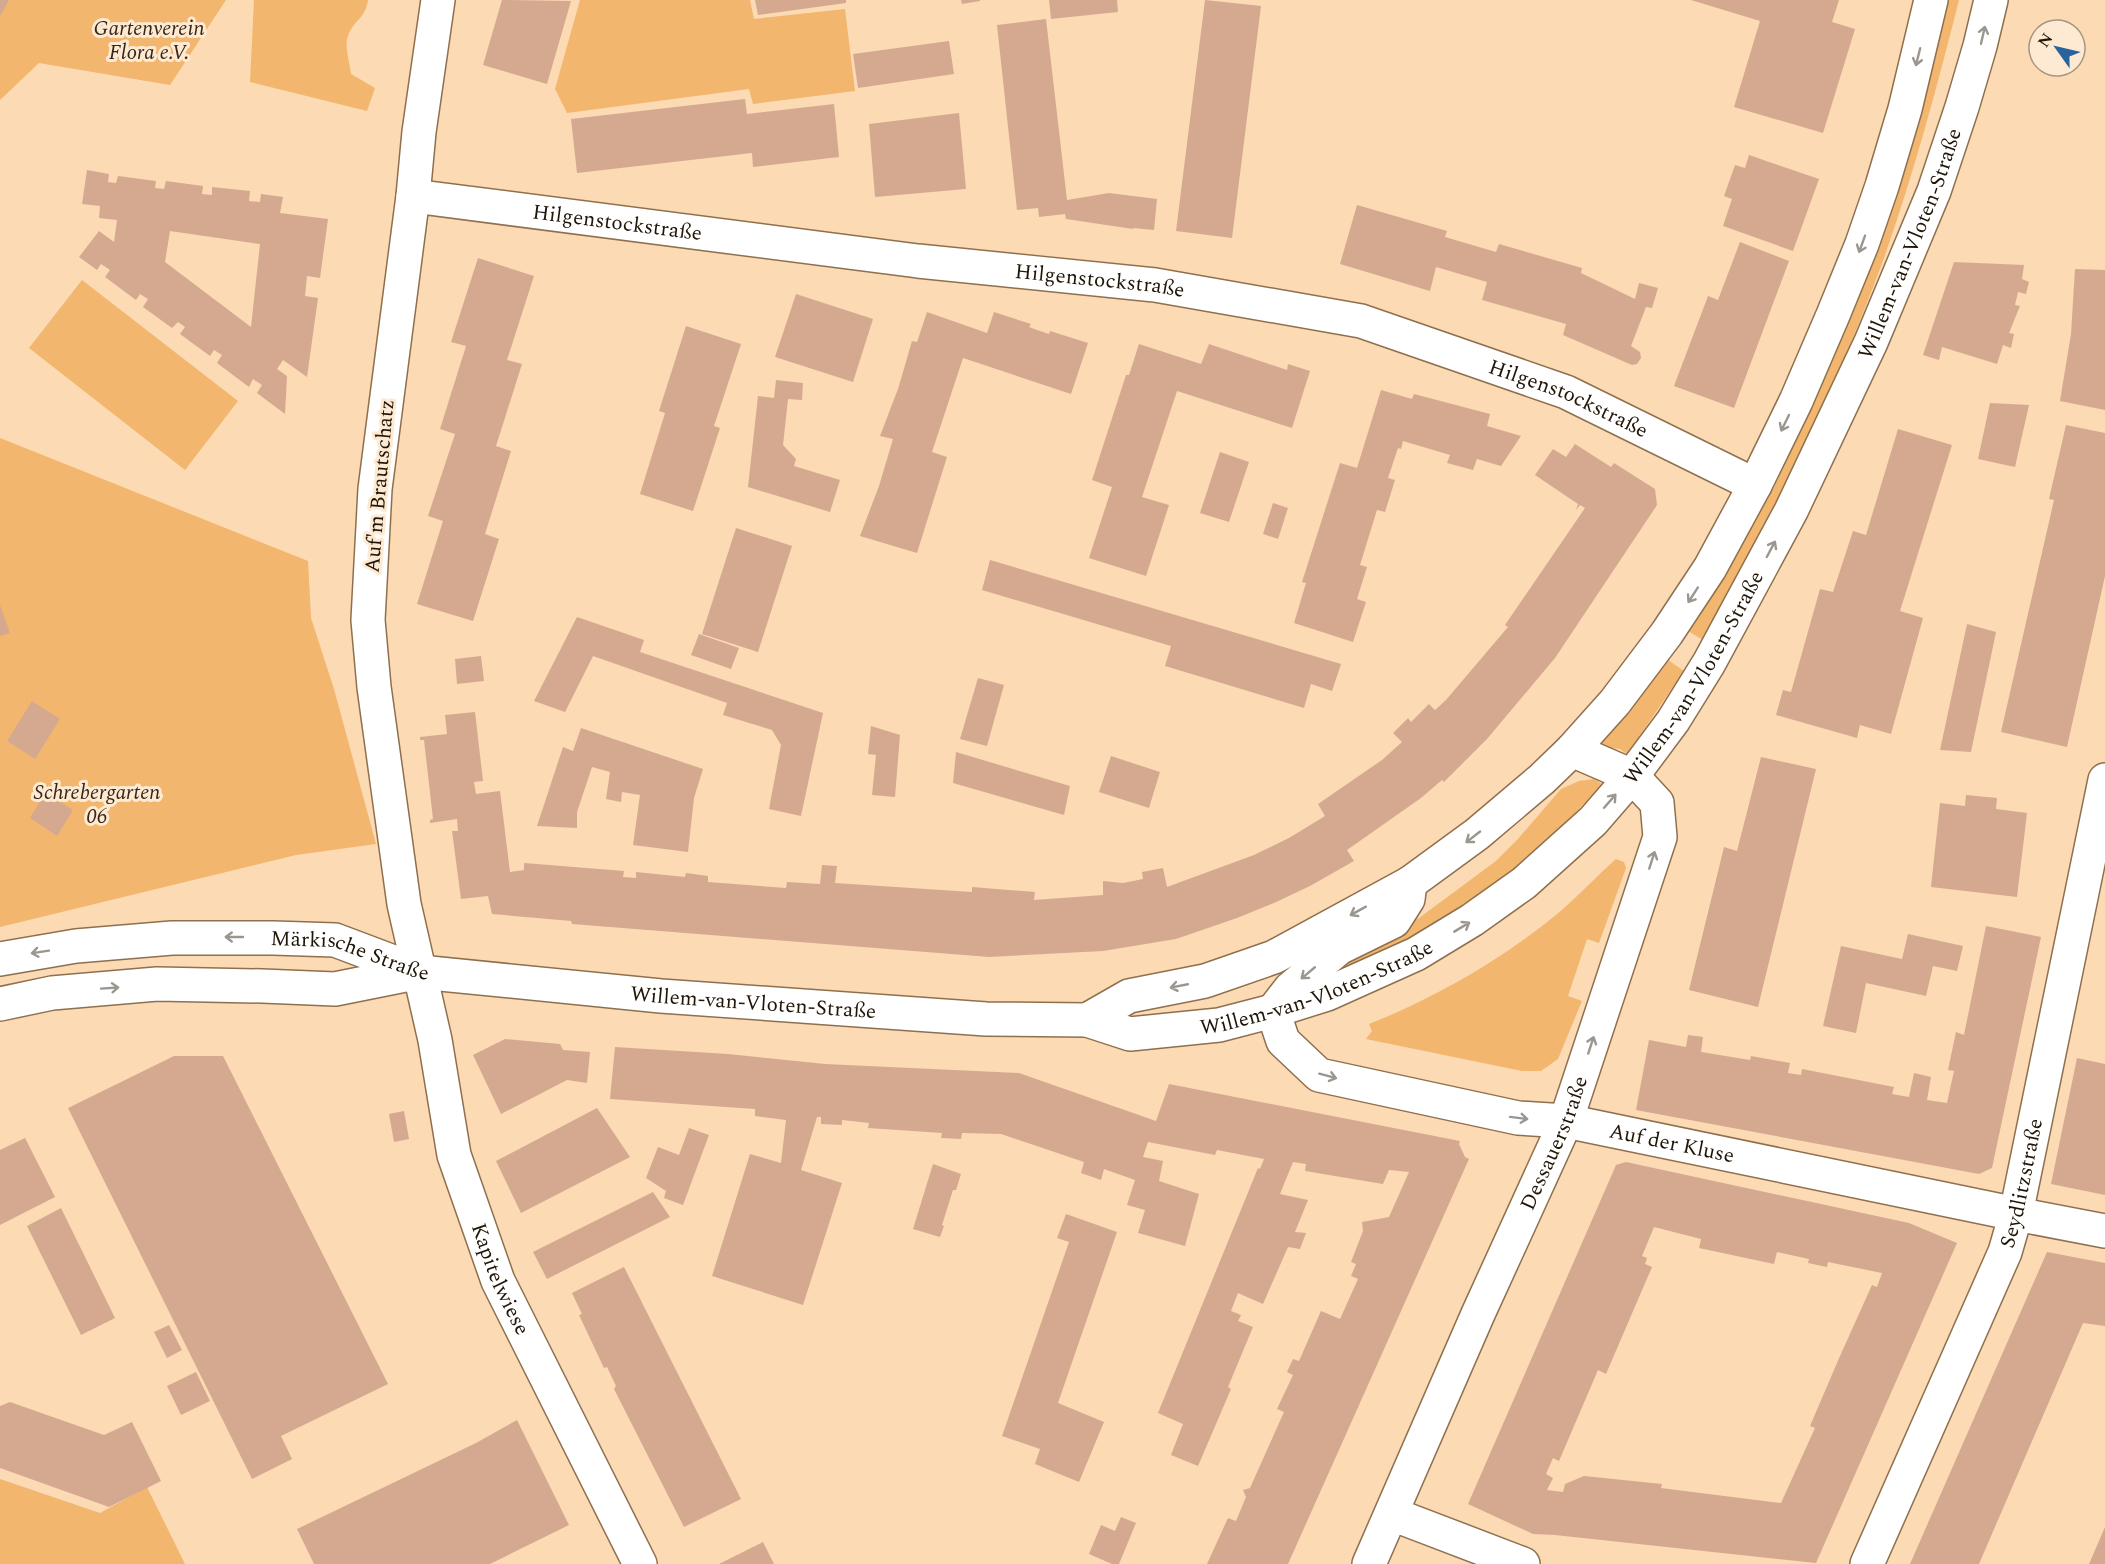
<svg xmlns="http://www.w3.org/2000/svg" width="2105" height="1564" viewBox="0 0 2105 1564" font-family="Spectral,serif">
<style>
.green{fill:#f2b66e}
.building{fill:#d5a990;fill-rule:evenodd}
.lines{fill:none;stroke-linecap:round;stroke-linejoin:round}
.minor-casing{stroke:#8e704e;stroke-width:36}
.major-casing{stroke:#8e704e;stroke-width:36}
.minor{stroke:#fff;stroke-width:33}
.major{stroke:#fff;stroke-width:33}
.oneway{stroke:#9b968f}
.labels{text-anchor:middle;stroke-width:6;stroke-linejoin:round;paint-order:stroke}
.park-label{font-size:21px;font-style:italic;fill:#352615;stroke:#feead3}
.street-label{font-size:21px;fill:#201507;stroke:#feead3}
</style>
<rect width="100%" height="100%" fill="#fbdab4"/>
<path class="green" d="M 0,0 L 226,0 L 170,85 L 39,63 L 0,100 Z
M 254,0 L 368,0 C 365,20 353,20 348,36 C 344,46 350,64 351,74 L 375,88 L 367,111 L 250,82 Z
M 580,0 L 750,0 L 754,19 L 845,9 L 855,91 L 753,104 L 749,89 L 567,113 L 555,89 Z
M 1945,0 L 1959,0 C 1937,87 1914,173 1884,258 C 1836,390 1772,517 1703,640 L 1688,631 L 1774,488 L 1856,304 L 1883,232 Z
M 82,280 L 238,401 L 185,470 L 29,348 Z
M 0,438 L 308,561 L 311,618 L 334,689 L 376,844 L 296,855 L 0,927 Z
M 1668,660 L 1684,671 L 1627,754 L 1620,749 L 1603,747 L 1601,742 L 1641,696 Z
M 1594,779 L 1602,784 L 1599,788 L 1550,839 L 1497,882 L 1420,933 L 1343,970 L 1340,968 L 1344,960 L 1419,918 L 1496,861 L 1517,840 L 1561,789 L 1579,781 Z
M 1616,859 L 1624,862 L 1626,868 L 1599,943 L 1587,939 L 1568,996 L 1582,1001 L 1558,1059 L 1541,1071 L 1522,1071 L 1366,1039 L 1372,1031 L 1369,1024 C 1436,998 1508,956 1563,909 C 1581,893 1598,875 1616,859 Z
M 0,1479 L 100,1513 L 147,1487 L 185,1564 L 0,1564 Z"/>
<path class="building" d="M 0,0 L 9,0 L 0,16 Z
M 502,0 L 571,1 L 547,84 L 483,65 Z
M 755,0 L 846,0 L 846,3 L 758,15 Z
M 961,0 L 980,0 L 980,1 L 962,4 Z
M 1049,0 L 1117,0 L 1118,12 L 1051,19 Z
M 1205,0 L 1261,6 L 1232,238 L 1176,231 Z
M 1691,0 L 1839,0 L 1832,22 L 1855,29 L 1823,133 L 1734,107 L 1760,21 Z
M 1046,19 L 1067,200 L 1109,193 L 1157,199 L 1154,230 L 1133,228 L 1133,229 L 1066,219 L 1065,214 L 1039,217 L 1038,208 L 1017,210 L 997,25 Z
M 949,41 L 954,74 L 858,88 L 853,54 Z
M 745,99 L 747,114 L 834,104 L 839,157 L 753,167 L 752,153 L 577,173 L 571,119 Z
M 959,113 L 966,189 L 875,197 L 869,124 Z
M 1749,155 L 1819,179 L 1793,251 L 1723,226 L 1732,199 L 1724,196 L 1735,165 L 1745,168 Z
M 87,170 L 109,174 L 108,182 L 116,183 L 118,176 L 156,181 L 155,188 L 164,189 L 166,181 L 203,186 L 202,194 L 212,195 L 212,187 L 250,191 L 249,201 L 260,202 L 261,194 L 283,197 L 280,213 L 328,219 L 320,278 L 307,276 L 305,296 L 318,298 L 307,377 L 283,360 L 277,369 L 287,376 L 285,414 L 257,393 L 262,385 L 253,379 L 249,387 L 217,363 L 222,355 L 214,350 L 210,356 L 180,334 L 185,327 L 178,322 L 172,328 L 143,307 L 148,299 L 140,294 L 136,300 L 105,277 L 110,270 L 101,264 L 97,270 L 79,257 L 99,231 L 114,242 L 117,220 L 99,218 L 100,206 L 82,204 ZM 170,231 L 260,244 L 251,327 L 165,262 Z
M 1357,205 L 1447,231 L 1445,237 L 1496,252 L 1499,244 L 1582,268 L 1581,273 L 1635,299 L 1639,283 L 1658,288 L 1652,308 L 1646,307 L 1631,346 L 1640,352 L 1641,358 L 1637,364 L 1632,365 L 1625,362 L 1563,335 L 1566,324 L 1482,300 L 1487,282 L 1436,267 L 1430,291 L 1340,264 Z
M 1740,242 L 1789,261 L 1734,408 L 1674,386 L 1708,296 L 1718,300 Z
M 478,258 L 534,276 L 507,360 L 522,364 L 496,446 L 511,451 L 485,534 L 499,539 L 473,621 L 417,604 L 443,521 L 428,516 L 455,434 L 440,429 L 466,346 L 451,342 Z
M 1954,262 L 2024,265 L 2022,279 L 2029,282 L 2026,294 L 2018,292 L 2015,305 L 2020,306 L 2009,333 L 2014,334 L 2011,348 L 2003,345 L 1997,364 L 1942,347 L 1939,360 L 1923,355 Z
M 2075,269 L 2105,270 L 2105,410 L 2060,401 L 2071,334 Z
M 796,294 L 873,319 L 853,382 L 775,357 Z
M 927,312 L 987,333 L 994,312 L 1031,324 L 1029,327 L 1037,330 L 1049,334 L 1050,331 L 1088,343 L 1071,394 L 963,358 L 932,452 L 947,457 L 917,553 L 860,536 L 879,486 L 893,439 L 880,436 L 898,389 L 912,341 L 917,342 Z
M 686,326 L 741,344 L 714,426 L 720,428 L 693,511 L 640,494 L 665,413 L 659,411 Z
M 1139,344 L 1201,364 L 1209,344 L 1287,370 L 1288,364 L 1310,371 L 1292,428 L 1177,391 L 1142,497 L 1169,505 L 1146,576 L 1089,558 L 1112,487 L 1092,480 L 1126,375 L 1129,375 Z
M 776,380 L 803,383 L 802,400 L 788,399 L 783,445 L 796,459 L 794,466 L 840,480 L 830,512 L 748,487 L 758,396 L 774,398 Z
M 1381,390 L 1412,399 L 1414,394 L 1490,414 L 1487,426 L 1521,436 L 1501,466 L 1477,459 L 1473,470 L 1447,463 L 1450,455 L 1403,441 L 1401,449 L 1398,448 L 1388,478 L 1395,480 L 1385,512 L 1377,510 L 1360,565 L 1367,567 L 1357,599 L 1366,602 L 1353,642 L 1294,623 L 1306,583 L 1302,582 L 1340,463 L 1357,468 Z
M 1990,403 L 2029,405 L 2015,467 L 1978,459 Z
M 2066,425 L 2105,433 L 2105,576 L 2067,747 L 2001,732 L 2054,500 L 2049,499 Z
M 1898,429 L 1952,445 L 1900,611 L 1923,618 L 1891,734 L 1860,725 L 1857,738 L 1776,715 L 1783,690 L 1791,692 L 1820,589 L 1833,592 L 1853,531 L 1866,535 Z
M 1575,444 L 1611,467 L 1614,463 L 1655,489 L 1657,505 L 1555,658 L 1487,739 L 1444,782 L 1442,780 L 1421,798 L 1347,850 L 1354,861 L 1310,886 L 1274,903 L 1237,918 L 1176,939 L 1103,951 L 989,957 L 572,924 L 571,921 L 492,914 L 488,896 L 461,899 L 452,831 L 458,831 L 457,819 L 430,823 L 430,820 L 433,819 L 424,740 L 420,740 L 420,737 L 447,734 L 445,715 L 475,712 L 483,781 L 474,782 L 476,794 L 500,791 L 510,872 L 524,870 L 524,863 L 624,871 L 623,877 L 636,878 L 636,872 L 685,877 L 686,873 L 708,876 L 708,882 L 786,888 L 787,882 L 820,884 L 822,865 L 837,866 L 835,883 L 972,892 L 972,887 L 1035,892 L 1034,900 L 1103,895 L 1103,881 L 1123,883 L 1143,879 L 1142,872 L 1163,868 L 1167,887 L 1254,855 L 1289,838 L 1325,816 L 1318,804 L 1382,760 L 1402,742 L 1393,733 L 1408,718 L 1411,722 L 1429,704 L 1435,710 L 1446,700 L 1508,627 L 1505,625 L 1585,508 L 1580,505 L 1576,510 L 1578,504 L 1535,475 L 1553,449 L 1566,457 Z
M 1220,452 L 1249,462 L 1229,522 L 1200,513 Z
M 1273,503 L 1288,508 L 1278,539 L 1263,534 Z
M 736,528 L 792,546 L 758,652 L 702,634 Z
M 990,560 L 1341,664 L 1332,691 L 1311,684 L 1304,708 L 1165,666 L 1171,646 L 982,590 Z
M 0,605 L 10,633 L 0,636 Z
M 577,617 L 644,640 L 640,652 L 823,713 L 801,816 L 769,809 L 781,745 L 772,730 L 723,715 L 727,703 L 593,656 L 565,712 L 534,701 Z
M 1967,624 L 1996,632 L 1971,752 L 1940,750 Z
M 699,634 L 739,648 L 731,669 L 691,655 Z
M 481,656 L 484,681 L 457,684 L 455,659 Z
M 978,678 L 1004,685 L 987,746 L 960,739 Z
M 32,701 L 60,719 L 35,759 L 7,741 Z
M 871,726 L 900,735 L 895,797 L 872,795 L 876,755 L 868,754 Z
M 581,728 L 703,769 L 694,798 L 688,852 L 633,845 L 640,795 L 622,792 L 621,802 L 606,799 L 610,772 L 592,767 L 577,812 L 577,828 L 537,826 L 563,747 L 573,751 Z
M 956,752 L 1070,786 L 1064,815 L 953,783 Z
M 1111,756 L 1160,772 L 1149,808 L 1099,792 Z
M 1761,757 L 1816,769 L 1758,1007 L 1689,990 L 1724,847 L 1737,851 Z
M 45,793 L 73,810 L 57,836 L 30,818 Z
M 1966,795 L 1997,798 L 1996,809 L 2027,813 L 2017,897 L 1931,887 L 1940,803 L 1965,806 Z
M 1986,926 L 2041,937 L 1992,1168 L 1979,1174 L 1636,1110 L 1649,1040 L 1686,1047 L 1688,1035 L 1703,1037 L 1701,1052 L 1750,1060 L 1751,1056 L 1790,1063 L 1788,1073 L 1801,1075 L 1802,1069 L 1894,1087 L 1892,1094 L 1909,1097 L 1914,1073 L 1931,1077 L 1927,1100 L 1947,1103 L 1954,1071 L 1948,1070 L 1956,1032 L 1964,1035 Z
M 1908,934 L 1963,946 L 1957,971 L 1933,966 L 1926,996 L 1866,983 L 1856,1033 L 1823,1026 L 1841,946 L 1902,959 Z
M 505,1039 L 560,1044 L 563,1050 L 590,1052 L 587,1083 L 567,1080 L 501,1114 L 473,1055 Z
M 615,1047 L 728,1054 L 825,1064 L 1019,1073 L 1156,1121 L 1169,1084 L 1460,1141 L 1459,1144 L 1465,1157 L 1469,1159 L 1288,1564 L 1207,1564 L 1228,1518 L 1236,1521 L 1246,1497 L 1243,1490 L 1250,1488 L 1284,1412 L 1277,1409 L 1293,1375 L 1287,1372 L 1293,1359 L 1299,1361 L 1321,1311 L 1340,1319 L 1358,1279 L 1351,1276 L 1356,1264 L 1351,1262 L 1363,1231 L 1362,1222 L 1389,1217 L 1409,1172 L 1389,1170 L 1383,1184 L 1305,1171 L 1306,1164 L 1293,1162 L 1280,1194 L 1308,1200 L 1295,1232 L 1306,1233 L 1300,1249 L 1288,1247 L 1263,1304 L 1238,1293 L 1231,1311 L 1241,1315 L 1238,1321 L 1253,1327 L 1228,1387 L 1231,1389 L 1198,1466 L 1171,1455 L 1183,1424 L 1158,1413 L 1258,1168 L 1260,1169 L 1264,1159 L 1217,1150 L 1215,1155 L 1148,1142 L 1143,1157 L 1163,1161 L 1159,1181 L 1199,1194 L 1185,1246 L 1138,1233 L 1145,1210 L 1127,1205 L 1135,1180 L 1104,1169 L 1101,1180 L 1081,1173 L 1084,1162 L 1001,1134 L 962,1133 L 961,1139 L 941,1138 L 942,1133 L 868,1128 L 869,1123 L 842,1120 L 842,1125 L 821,1124 L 821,1117 L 817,1117 L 801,1170 L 842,1183 L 803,1305 L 712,1276 L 750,1154 L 781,1163 L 786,1120 L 755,1116 L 755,1109 L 610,1099 Z
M 174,1056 L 223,1056 L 388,1384 L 281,1436 L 292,1459 L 252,1479 L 68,1108 Z
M 2077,1058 L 2105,1064 L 2105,1195 L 2051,1184 Z
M 597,1108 L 630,1157 L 521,1213 L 496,1161 Z
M 404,1111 L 409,1139 L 394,1142 L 389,1114 Z
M 689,1128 L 709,1135 L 683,1205 L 664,1198 L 666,1191 L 646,1178 L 658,1147 L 679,1155 Z
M 25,1138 L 55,1197 L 0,1225 L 0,1150 Z
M 1626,1162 L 1909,1223 L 1957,1243 L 1816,1563 L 1555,1535 L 1533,1534 L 1468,1504 L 1616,1165 ZM 1654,1227 L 1701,1239 L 1699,1248 L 1774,1264 L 1777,1252 L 1809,1259 L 1808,1263 L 1827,1267 L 1828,1262 L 1882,1273 L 1877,1287 L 1872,1285 L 1840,1356 L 1810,1426 L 1815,1428 L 1781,1503 L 1661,1488 L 1662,1484 L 1584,1476 L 1565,1484 L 1563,1492 L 1547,1490 L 1553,1478 L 1546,1474 L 1553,1458 L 1559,1461 L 1598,1370 L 1606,1374 L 1652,1267 L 1645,1264 L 1647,1258 L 1642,1256 Z
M 933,1164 L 961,1174 L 956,1190 L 953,1190 L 942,1225 L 944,1226 L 940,1237 L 913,1229 Z
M 653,1192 L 670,1217 L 547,1279 L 533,1252 Z
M 61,1208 L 115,1318 L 81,1335 L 27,1226 Z
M 1066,1214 L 1117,1232 L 1058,1403 L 1104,1422 L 1079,1482 L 1035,1464 L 1040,1449 L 1002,1436 L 1069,1242 L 1057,1238 Z
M 2047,1252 L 2105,1263 L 2105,1326 L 2083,1323 L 1979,1564 L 1910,1564 Z
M 624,1267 L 741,1499 L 684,1527 L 614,1389 L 616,1386 L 607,1367 L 604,1368 L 579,1315 L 582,1314 L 572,1293 Z
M 169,1325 L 182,1350 L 167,1358 L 154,1332 Z
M 196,1372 L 210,1401 L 181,1415 L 167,1386 Z
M 10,1402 L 104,1435 L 132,1422 L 161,1481 L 109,1507 L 0,1468 L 0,1406 Z
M 517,1420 L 569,1525 L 490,1564 L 314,1564 L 297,1529 L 476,1443 Z
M 1121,1517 L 1136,1523 L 1119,1564 L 1112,1564 L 1089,1554 L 1101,1525 L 1115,1531 Z
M 2105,1527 L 2105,1564 L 2089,1564 Z
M 763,1542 L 774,1564 L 719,1564 Z"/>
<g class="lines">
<defs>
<g id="minor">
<path id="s1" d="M 438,0 L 419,132 L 413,196 L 375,489 L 368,620 L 374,687 L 404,904 L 435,1040 L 454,1155 L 498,1281 L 640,1564"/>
<path id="s2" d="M 413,196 L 918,261 L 1155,285 L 1361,321 L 1566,392 L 1755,485"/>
<path id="s3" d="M 1273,1011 L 1283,1041 L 1319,1075 L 1518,1118 L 1566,1121 L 2016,1214 L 2105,1231"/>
<path d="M 1392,1514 L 1523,1564"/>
<path id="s4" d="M 1369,1564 L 1478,1314 L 1566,1121 L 1660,837 L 1657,803 L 1632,776 L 1572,750"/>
<path id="s5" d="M 1867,1564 L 2005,1252 L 2016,1214 L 2105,780"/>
</g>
<g id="major">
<path id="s6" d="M 0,959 L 76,946 L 172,938 L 273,938 L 335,940 L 420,972 L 661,996 L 986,1019 L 1087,1020 L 1130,1034 L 1219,1025 L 1273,1011 L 1327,994 L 1416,954 L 1472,920 L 1524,883 L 1593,821 L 1632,776 L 1673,721 L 1709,663 L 1791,511 L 1871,342 L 1934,191 L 1962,107 L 1980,46 L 1991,0"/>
<path d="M 0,1004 L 52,993 L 157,984 L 262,986 L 335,989 L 420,972"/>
<path d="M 1273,1011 L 1290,989 L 1339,948 L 1394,921 L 1408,899 L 1410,883"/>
<path d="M 1087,1020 L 1129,996 L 1205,981 L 1274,957 L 1410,883 L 1477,834 L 1542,779 L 1572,750 L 1615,702 L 1667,633 L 1710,568 L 1755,485 L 1796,401 L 1833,315 L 1862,244 L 1882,186 L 1905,109 L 1931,0"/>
</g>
</defs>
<use href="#minor" class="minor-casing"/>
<use href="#major" class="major-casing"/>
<use href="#minor" class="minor"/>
<use href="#major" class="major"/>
</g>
<defs><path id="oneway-shaft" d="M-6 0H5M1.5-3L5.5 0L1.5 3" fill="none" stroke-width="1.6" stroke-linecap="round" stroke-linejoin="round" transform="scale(1.5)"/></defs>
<g class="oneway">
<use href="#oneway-shaft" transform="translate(1983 35) rotate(-77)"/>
<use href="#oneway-shaft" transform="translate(1918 57) rotate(104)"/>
<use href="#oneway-shaft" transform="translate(1862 244) rotate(110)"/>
<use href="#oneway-shaft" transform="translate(1785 423) rotate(116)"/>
<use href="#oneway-shaft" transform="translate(1771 549) rotate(-62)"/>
<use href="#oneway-shaft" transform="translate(1693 595) rotate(123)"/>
<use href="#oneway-shaft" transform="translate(1610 801) rotate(-49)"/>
<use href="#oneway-shaft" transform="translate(1473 837) rotate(142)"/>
<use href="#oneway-shaft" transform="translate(1652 860) rotate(-72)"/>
<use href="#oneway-shaft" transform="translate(1358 911) rotate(151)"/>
<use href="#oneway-shaft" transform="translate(1462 927) rotate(-31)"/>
<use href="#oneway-shaft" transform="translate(234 937) rotate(-180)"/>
<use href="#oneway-shaft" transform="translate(40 952) rotate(171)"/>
<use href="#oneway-shaft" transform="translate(1308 973) rotate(140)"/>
<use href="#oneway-shaft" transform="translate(1179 986) rotate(169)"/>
<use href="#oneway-shaft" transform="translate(110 988) rotate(-4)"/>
<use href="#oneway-shaft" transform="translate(1591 1045) rotate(-72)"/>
<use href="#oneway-shaft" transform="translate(1328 1076) rotate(15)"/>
<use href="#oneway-shaft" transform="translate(1519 1118) rotate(7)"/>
</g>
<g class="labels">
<g class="park-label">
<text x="149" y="35">Gartenverein<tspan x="149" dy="24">Flora e.V.</tspan></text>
<text x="97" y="799">Schrebergarten<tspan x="97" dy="24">06</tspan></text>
</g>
<g class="street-label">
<text dy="7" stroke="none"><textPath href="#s2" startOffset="206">Hilgenstockstraße</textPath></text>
<text dy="7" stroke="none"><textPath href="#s6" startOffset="2325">Willem-van-Vloten-Straße</textPath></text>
<text dy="7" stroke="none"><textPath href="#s2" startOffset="692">Hilgenstockstraße</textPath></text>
<text dy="7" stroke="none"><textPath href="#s2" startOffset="1178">Hilgenstockstraße</textPath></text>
<text transform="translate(379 486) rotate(-85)" y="7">Auf'm Brautschatz</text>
<text dy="7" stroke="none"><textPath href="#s6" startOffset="1839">Willem-van-Vloten-Straße</textPath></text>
<text dy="7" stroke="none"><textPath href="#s6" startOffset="354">Märkische Straße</textPath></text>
<text dy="7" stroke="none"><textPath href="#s6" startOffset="1335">Willem-van-Vloten-Straße</textPath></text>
<text dy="7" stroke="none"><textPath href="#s6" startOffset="762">Willem-van-Vloten-Straße</textPath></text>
<text dy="7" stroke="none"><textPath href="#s4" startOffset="460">Dessauerstraße</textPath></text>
<text dy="7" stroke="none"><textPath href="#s3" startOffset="441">Auf der Kluse</textPath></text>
<text dy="7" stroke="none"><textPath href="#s5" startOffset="412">Seydlitzstraße</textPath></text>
<text dy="7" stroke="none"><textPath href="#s1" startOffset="1299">Kapitelwiese</textPath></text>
</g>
</g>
<g transform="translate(2057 48) rotate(304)"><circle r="28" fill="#feead3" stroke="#a59581" stroke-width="1.5"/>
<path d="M0-4.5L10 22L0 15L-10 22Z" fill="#29639b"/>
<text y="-9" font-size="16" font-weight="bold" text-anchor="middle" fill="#201507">N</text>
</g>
</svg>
